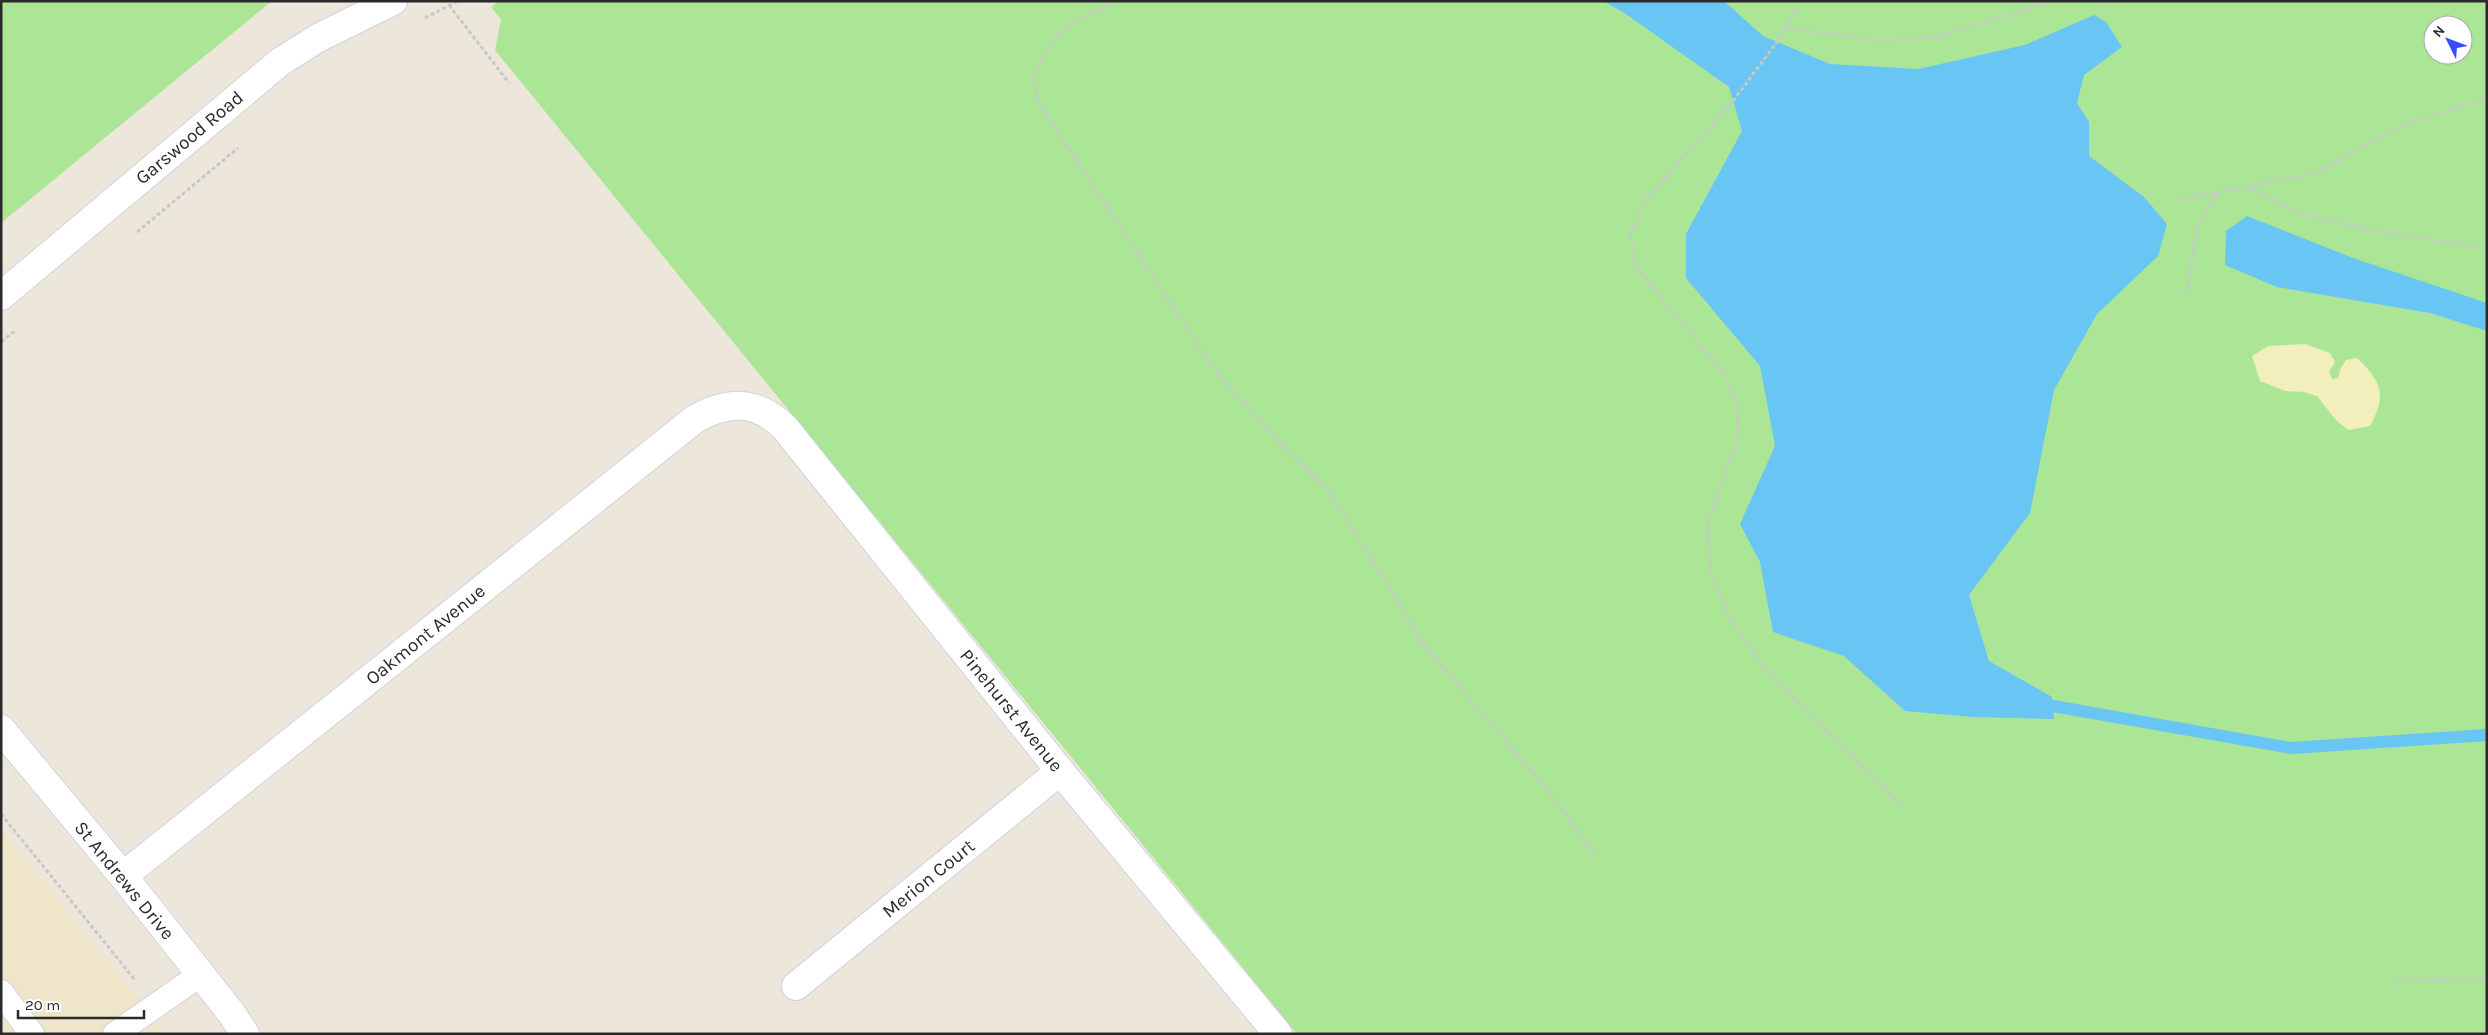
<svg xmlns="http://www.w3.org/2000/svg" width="2488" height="1035" viewBox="0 0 2488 1035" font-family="Karla,sans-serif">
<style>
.education{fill:#efe6c9}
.green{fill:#aae695;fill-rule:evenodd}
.sand{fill:#f3efbc}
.water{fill:#69c5f4}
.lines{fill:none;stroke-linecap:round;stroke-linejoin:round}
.stream{stroke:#69c5f4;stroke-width:12}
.lane-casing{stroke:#d0d2e3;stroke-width:26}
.street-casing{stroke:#d0d2e3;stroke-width:30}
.secondary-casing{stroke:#d0d2e3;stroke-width:30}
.path{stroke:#c8c8c8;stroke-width:3;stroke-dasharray:4 2.5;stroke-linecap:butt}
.lane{stroke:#fff;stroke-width:24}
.street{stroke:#fff;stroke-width:28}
.secondary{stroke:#fff;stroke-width:28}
.labels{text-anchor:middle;stroke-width:4.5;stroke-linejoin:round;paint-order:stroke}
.street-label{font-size:19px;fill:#2a2a2a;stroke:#fff}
</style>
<rect width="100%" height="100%" fill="#ede6db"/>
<path class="education" d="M 1,830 L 165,1034 L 1,1034 Z"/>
<path class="green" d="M 1,1 L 272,1 L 1,223 Z
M 499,1 L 2487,1 L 2487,1034 L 1297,1034 L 495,50 L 501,19 L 491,7 ZM 2433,25 L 2463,25 L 2463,55 L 2433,55 Z"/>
<path class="sand" d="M 2305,344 L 2330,353 L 2335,362 L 2329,371 L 2332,379 L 2338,378 L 2340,370 L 2346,360 L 2357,358 C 2382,382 2387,395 2370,426 L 2348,430 L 2335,419 L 2317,396 L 2304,392 L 2285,391 L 2260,381 L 2252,356 L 2268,346 Z"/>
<path class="water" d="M 1603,1 L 1724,1 L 1763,36 L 1830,64 L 1918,69 L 2025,45 L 2094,15 L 2106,22 L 2122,47 L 2084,75 L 2077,103 L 2089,122 L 2089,156 L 2144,197 L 2167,224 L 2158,256 L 2097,314 L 2054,390 L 2030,513 L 1969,595 L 1989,661 L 2052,697 L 2054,719 L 1973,717 L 1905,711 L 1844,656 L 1773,632 L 1760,562 L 1740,524 L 1775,446 L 1760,366 L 1686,278 L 1686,234 L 1742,131 L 1729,87 L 1623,12 Z
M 2247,216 L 2353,258 L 2487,303 L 2487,331 L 2430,313 L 2277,287 L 2225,265 L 2226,231 Z"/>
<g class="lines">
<path class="stream" d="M 2036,703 L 2291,748 L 2487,735"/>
<defs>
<path id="lane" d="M 1,992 L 32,1034
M 115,1034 L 201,974"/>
<path id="street" d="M 123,876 L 695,419 C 729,400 757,400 785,428 L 1060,771 L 1278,1034
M 796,986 L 1060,771"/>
<path id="secondary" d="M 1,296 L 280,62 L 318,38 L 393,1
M 1,729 L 123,876 L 232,1014 L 245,1034"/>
</defs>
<use href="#lane" class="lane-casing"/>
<use href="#street" class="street-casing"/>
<use href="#secondary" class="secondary-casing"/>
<path class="path" d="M 1112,1 L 1059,33 L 1033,75 L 1038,102 L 1213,368 L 1287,451 L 1329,491 L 1396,598 L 1420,640 L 1554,798 L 1596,857
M 2101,1 L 2113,3 L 2117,1
M 449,5 L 509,83
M 1798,7 L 1777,42 L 1733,101 L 1644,201 L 1630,234 L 1636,267 L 1727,378 L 1737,405 L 1739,435 L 1707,525 L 1711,572 L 1731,621 L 1766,670 L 1903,807
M 425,18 L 458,1
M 1786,28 L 1881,41 L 1936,37 L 2054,1
M 2247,187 L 2304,215 L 2377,231 L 2487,248
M 2179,199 L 2313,174 L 2400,126 L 2487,98
M 137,232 L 238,148
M 2186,295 L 2198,225 L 2219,192
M 1,342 L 16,330
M 1,814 L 135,980
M 2394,981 L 2487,978"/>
<use href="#lane" class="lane"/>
<use href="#street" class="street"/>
<use href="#secondary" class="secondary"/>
</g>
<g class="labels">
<g class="street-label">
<text transform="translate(189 137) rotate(-40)" y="7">Garswood Road</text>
<text transform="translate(425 634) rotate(-39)" y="7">Oakmont Avenue</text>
<text transform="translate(1012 710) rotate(51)" y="7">Pinehurst Avenue</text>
<text transform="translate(928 878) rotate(-39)" y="7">Merion Court</text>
<text transform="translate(125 880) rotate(51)" y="7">St Andrews Drive</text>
</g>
</g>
<rect width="2488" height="1035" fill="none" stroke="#2a2a2a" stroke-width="5"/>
<g transform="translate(2448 40) rotate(312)"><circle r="24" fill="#ffffff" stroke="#aaaaaa"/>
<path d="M0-4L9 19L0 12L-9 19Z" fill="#364dff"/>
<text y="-8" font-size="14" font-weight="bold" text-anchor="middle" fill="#2a2a2a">N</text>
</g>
<path d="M18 1010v8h126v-8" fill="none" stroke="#2a2a2a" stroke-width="2.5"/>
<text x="25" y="1010" font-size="15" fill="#2a2a2a" stroke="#ffffff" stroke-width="4" paint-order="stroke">20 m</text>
</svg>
